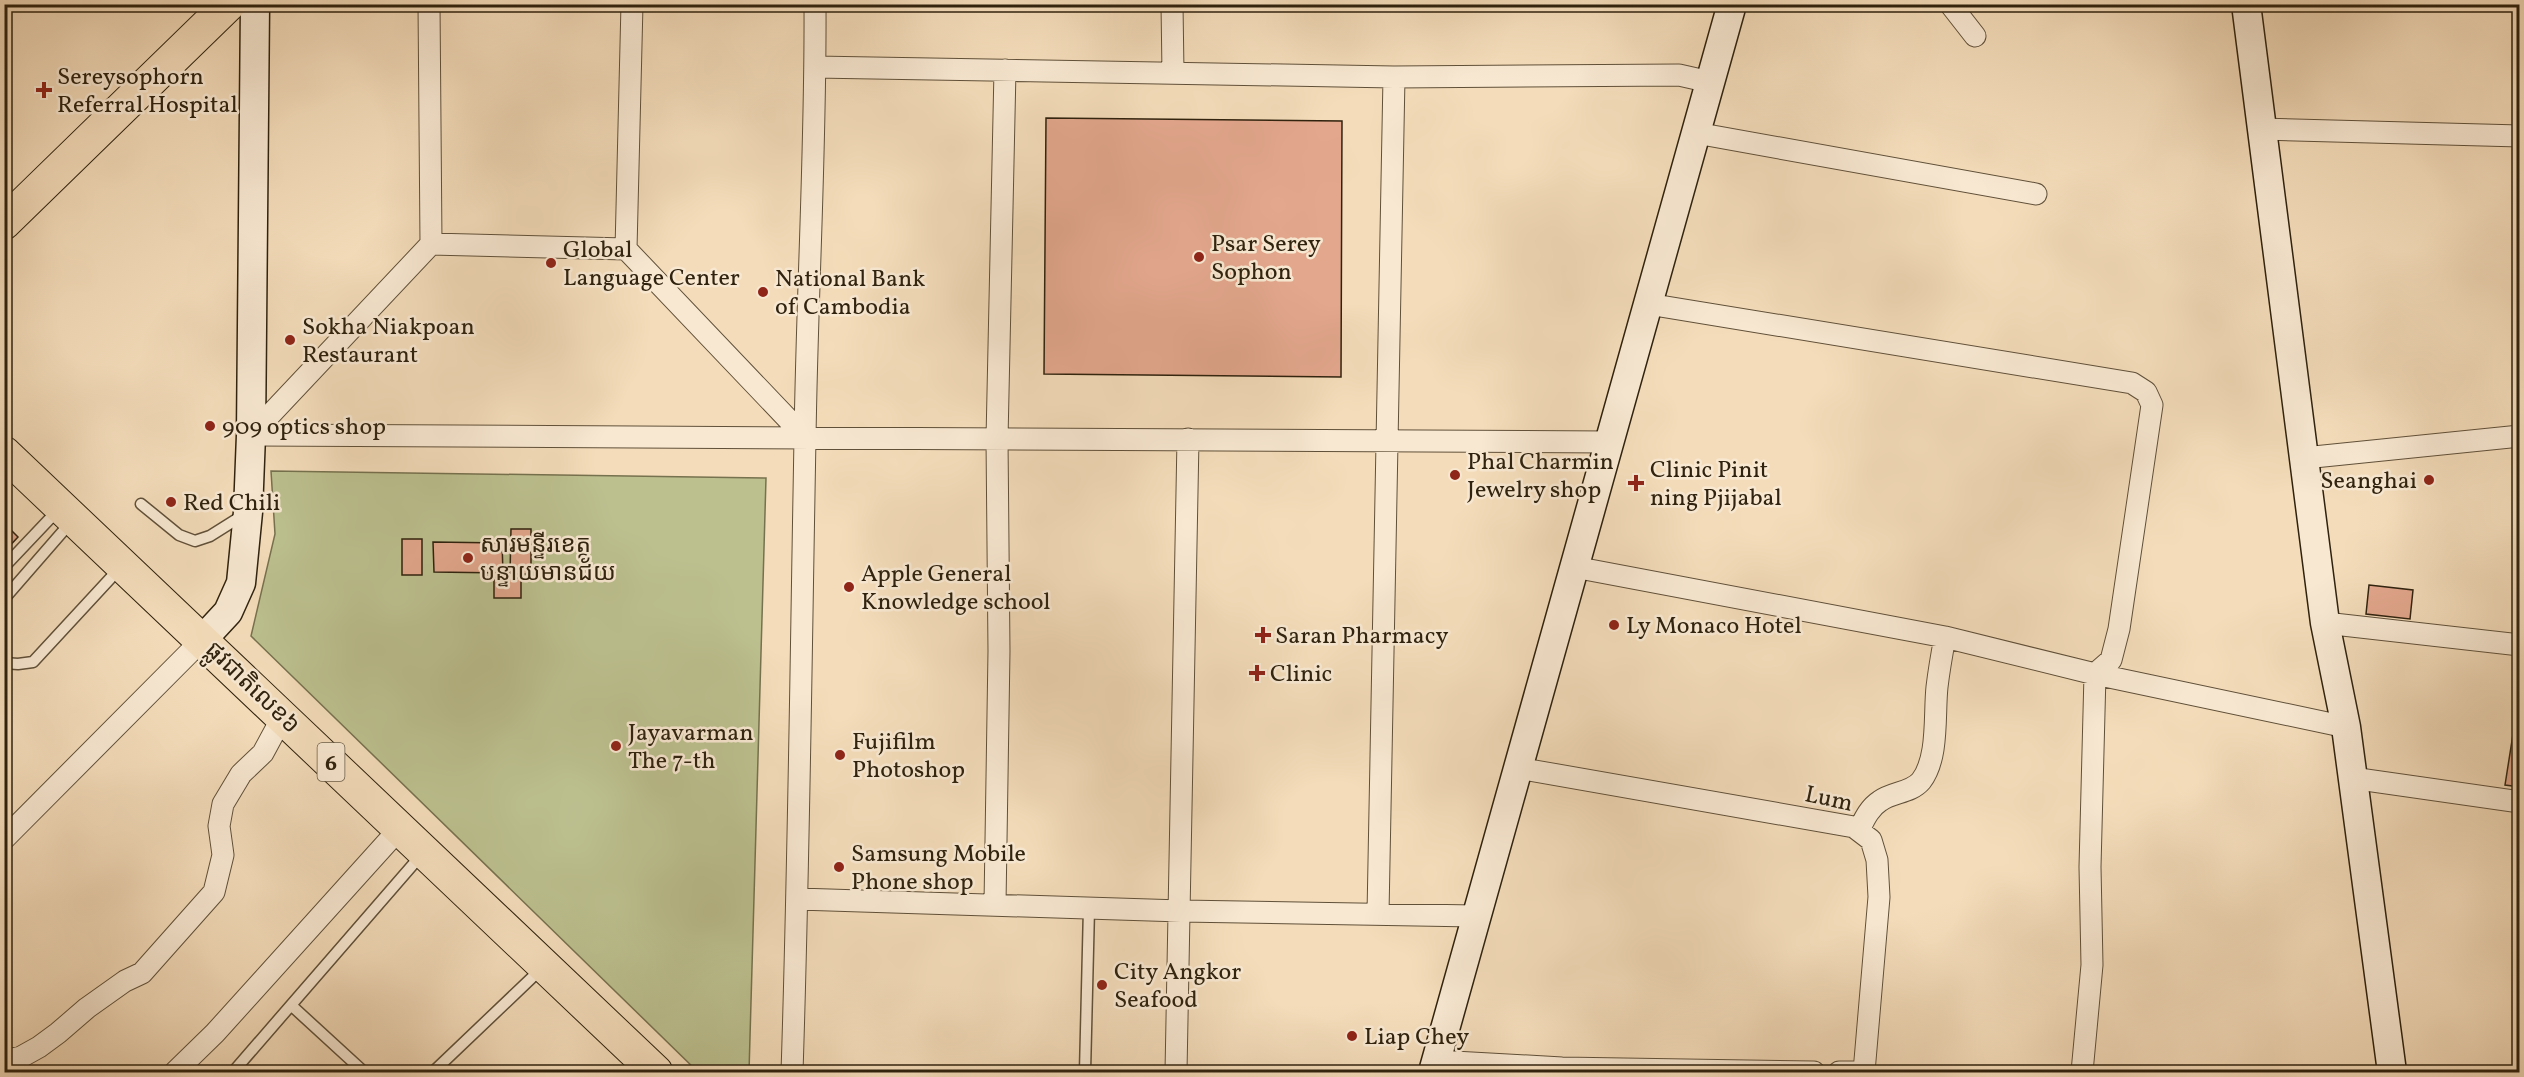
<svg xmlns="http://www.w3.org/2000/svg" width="2524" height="1077" viewBox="0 0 2524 1077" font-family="Vollkorn,'Noto Sans Khmer',serif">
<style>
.green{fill:#bcc08f;stroke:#76714e;stroke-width:1.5}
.building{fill:#e3a78d;stroke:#2f220e;stroke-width:1.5}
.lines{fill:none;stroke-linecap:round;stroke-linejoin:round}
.lane-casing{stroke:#605039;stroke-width:13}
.street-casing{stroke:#605039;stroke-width:23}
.secondary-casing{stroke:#2f220e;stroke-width:31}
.primary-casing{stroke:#2f220e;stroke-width:35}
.highway-casing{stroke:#2f220e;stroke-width:35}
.lane{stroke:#f8e8d2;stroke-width:10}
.street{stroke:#f8e8d2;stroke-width:21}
.secondary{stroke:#f8e8d2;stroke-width:28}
.primary{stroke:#f4dcba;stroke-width:33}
.highway{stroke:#f4dcba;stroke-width:33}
.poi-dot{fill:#8f2418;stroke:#f8e8d2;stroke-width:2}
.labels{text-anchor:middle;stroke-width:5;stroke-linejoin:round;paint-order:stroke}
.shield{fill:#f8e8d2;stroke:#6b5d49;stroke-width:1.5}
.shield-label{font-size:22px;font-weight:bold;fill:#2f220e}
.poi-label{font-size:24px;fill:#2f220e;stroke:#f8e8d2;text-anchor:start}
.street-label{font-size:24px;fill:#2f220e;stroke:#f8e8d2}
</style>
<rect width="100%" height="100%" fill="#f4dcba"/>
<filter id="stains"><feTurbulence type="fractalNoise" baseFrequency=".00333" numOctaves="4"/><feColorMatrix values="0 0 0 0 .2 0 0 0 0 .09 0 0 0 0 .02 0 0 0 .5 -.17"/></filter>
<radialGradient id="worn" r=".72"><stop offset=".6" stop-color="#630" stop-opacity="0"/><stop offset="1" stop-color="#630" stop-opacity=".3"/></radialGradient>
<path class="green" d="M 271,471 L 766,478 L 749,1072 L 698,1072 L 251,636 L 275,534 Z"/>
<path class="building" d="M 1046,118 L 1342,121 L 1341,377 L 1044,374 Z
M 4,523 L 18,537 L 4,552 Z
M 511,529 L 531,529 L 531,574 L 510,574 Z
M 402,539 L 422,539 L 422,575 L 402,575 Z
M 433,542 L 502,543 L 503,573 L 434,572 Z
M 494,577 L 521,578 L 521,598 L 494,598 Z
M 2369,585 L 2413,590 L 2410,619 L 2366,614 Z
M 2517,709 L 2520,709 L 2520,787 L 2505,785 Z"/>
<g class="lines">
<defs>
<path id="lane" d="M 141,504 L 179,535 L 195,541 L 210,536 L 245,514
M 4,567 L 58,510
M 4,599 L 71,522
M 4,663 L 18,664 L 33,662 L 119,569
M 292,1006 L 364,1072
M 233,1072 L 423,853
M 433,1072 L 541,969
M 1085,1072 L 1089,908"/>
<path id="street" d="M 632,4 L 626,249 L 805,437
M 1172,4 L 1173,73
M 1950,4 L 1975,36
M 815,67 L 1394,77 L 1679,75 L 1710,82
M 2261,129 L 2520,136
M 1696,133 L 2036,194
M 431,244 L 626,249
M 1648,304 L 2132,383 L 2146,392 L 2152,405 L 2119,629 L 2111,660 L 2095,674 L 2090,867 L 2092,965 L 2082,1072
M 251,435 L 1608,442
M 251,435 L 431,244 L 429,4
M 2304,458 L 2520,436
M 1574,567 L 1945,637 L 2095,674 L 2346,727
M 2325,623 L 2520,645
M 1518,768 L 1854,827 L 1871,840 L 1877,860 L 1879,897 L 1864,1072
M 2352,778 L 2520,802
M 1859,830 C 1864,820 1869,808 1880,801 C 1892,792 1911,793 1921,781 C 1939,758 1934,714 1937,687 C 1939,670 1942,653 1945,637
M 4,839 L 203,639
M 798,899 L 1181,911 L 1475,916
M 995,904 L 999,651 L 997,439 L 1005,70
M 1378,914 L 1394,77
M 4,1061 L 21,1057 L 39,1047 L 58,1033 L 87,1008 L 125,981 L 142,973 L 214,892 L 223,855 L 219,826 L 223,804 L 241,774 L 263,753 L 283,716
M 1436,1061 L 1562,1068 L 1814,1072
M 175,1072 L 215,1033 L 401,827
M 792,1072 C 799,861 801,650 805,439 C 807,294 816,149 815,4
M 1176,1072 L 1188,439
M 1839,1072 L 1864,1072"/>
<path id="secondary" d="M 2246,4 L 2325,623 L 2346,727 L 2392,1072
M 203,639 L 228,612 L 241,583 L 248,512 L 251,435 L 255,4
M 1433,1072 L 1732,4"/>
<path id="primary" d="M 4,223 L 229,4"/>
<path id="highway" d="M 4,453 L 656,1072"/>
</defs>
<use href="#lane" class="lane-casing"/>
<use href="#street" class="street-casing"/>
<use href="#secondary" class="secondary-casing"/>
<use href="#primary" class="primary-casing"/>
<use href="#highway" class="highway-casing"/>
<use href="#lane" class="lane"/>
<use href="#street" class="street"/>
<use href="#secondary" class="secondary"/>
<use href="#primary" class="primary"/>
<use href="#highway" class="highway"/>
</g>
<g class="poi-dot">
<path d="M41 81h6v6h6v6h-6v6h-6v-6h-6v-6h6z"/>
<circle cx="1199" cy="257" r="6"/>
<circle cx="551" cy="263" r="6"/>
<circle cx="763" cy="292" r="6"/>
<circle cx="290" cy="340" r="6"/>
<circle cx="210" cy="426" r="6"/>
<circle cx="1455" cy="475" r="6"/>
<circle cx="2429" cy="480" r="6"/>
<path d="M1633 474h6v6h6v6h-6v6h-6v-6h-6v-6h6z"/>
<circle cx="171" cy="502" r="6"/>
<circle cx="468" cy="558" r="6"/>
<circle cx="849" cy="587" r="6"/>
<circle cx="1614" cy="625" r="6"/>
<path d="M1260 626h6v6h6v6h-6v6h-6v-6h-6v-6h6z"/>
<path d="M1254 664h6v6h6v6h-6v6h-6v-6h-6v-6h6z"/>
<circle cx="616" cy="746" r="6"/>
<circle cx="840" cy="755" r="6"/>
<circle cx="839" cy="867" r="6"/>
<circle cx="1102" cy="985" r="6"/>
<circle cx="1352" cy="1036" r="6"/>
</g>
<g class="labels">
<rect class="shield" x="317.5" y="743" width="27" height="38" rx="4.5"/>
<g class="shield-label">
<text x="331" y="770">6</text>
</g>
<g class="poi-label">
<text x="57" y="84">Sereysophorn<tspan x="57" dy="28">Referral Hospital</tspan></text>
<text x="1211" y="251">Psar Serey<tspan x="1211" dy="28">Sophon</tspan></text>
<text x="563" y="257">Global<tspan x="563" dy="28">Language Center</tspan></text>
<text x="775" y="286">National Bank<tspan x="775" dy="28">of Cambodia</tspan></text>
<text x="302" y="334">Sokha Niakpoan<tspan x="302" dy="28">Restaurant</tspan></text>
<text x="222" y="434">909 optics shop</text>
<text x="1467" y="469">Phal Charmin<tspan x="1467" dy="28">Jewelry shop</tspan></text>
<text x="1650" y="477">Clinic Pinit<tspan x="1650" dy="28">ning Pjijabal</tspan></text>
<text x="2417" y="488" text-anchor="end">Seanghai</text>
<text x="183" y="510">Red Chili</text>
<text x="480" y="552">សារមន្ទីរខេត្ត<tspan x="480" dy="28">បន្ទាយមានជ័យ</tspan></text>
<text x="861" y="581">Apple General<tspan x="861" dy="28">Knowledge school</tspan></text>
<text x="1626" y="633">Ly Monaco Hotel</text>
<text x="1275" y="643">Saran Pharmacy</text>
<text x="1270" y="681">Clinic</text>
<text x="628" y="740">Jayavarman<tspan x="628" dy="28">The 7-th</tspan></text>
<text x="852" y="749">Fujifilm<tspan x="852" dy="28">Photoshop</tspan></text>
<text x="851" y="861">Samsung Mobile<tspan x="851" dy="28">Phone shop</tspan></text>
<text x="1114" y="979">City Angkor<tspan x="1114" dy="28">Seafood</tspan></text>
<text x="1364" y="1044">Liap Chey</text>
</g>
<g class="street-label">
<text transform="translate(253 687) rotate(44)" y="8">ផ្លូវជាតិលេខ៦</text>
<text transform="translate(1829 798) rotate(12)" y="8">Lum</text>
</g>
</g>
<rect width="2524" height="1077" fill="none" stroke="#f4dcba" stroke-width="24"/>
<rect x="6" y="6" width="2512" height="1065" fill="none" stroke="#2f220e" stroke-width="3"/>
<rect x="12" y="12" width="2500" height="1053" fill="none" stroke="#2f220e" stroke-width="1.5"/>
<rect width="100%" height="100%" filter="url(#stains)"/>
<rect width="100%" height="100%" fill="url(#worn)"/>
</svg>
